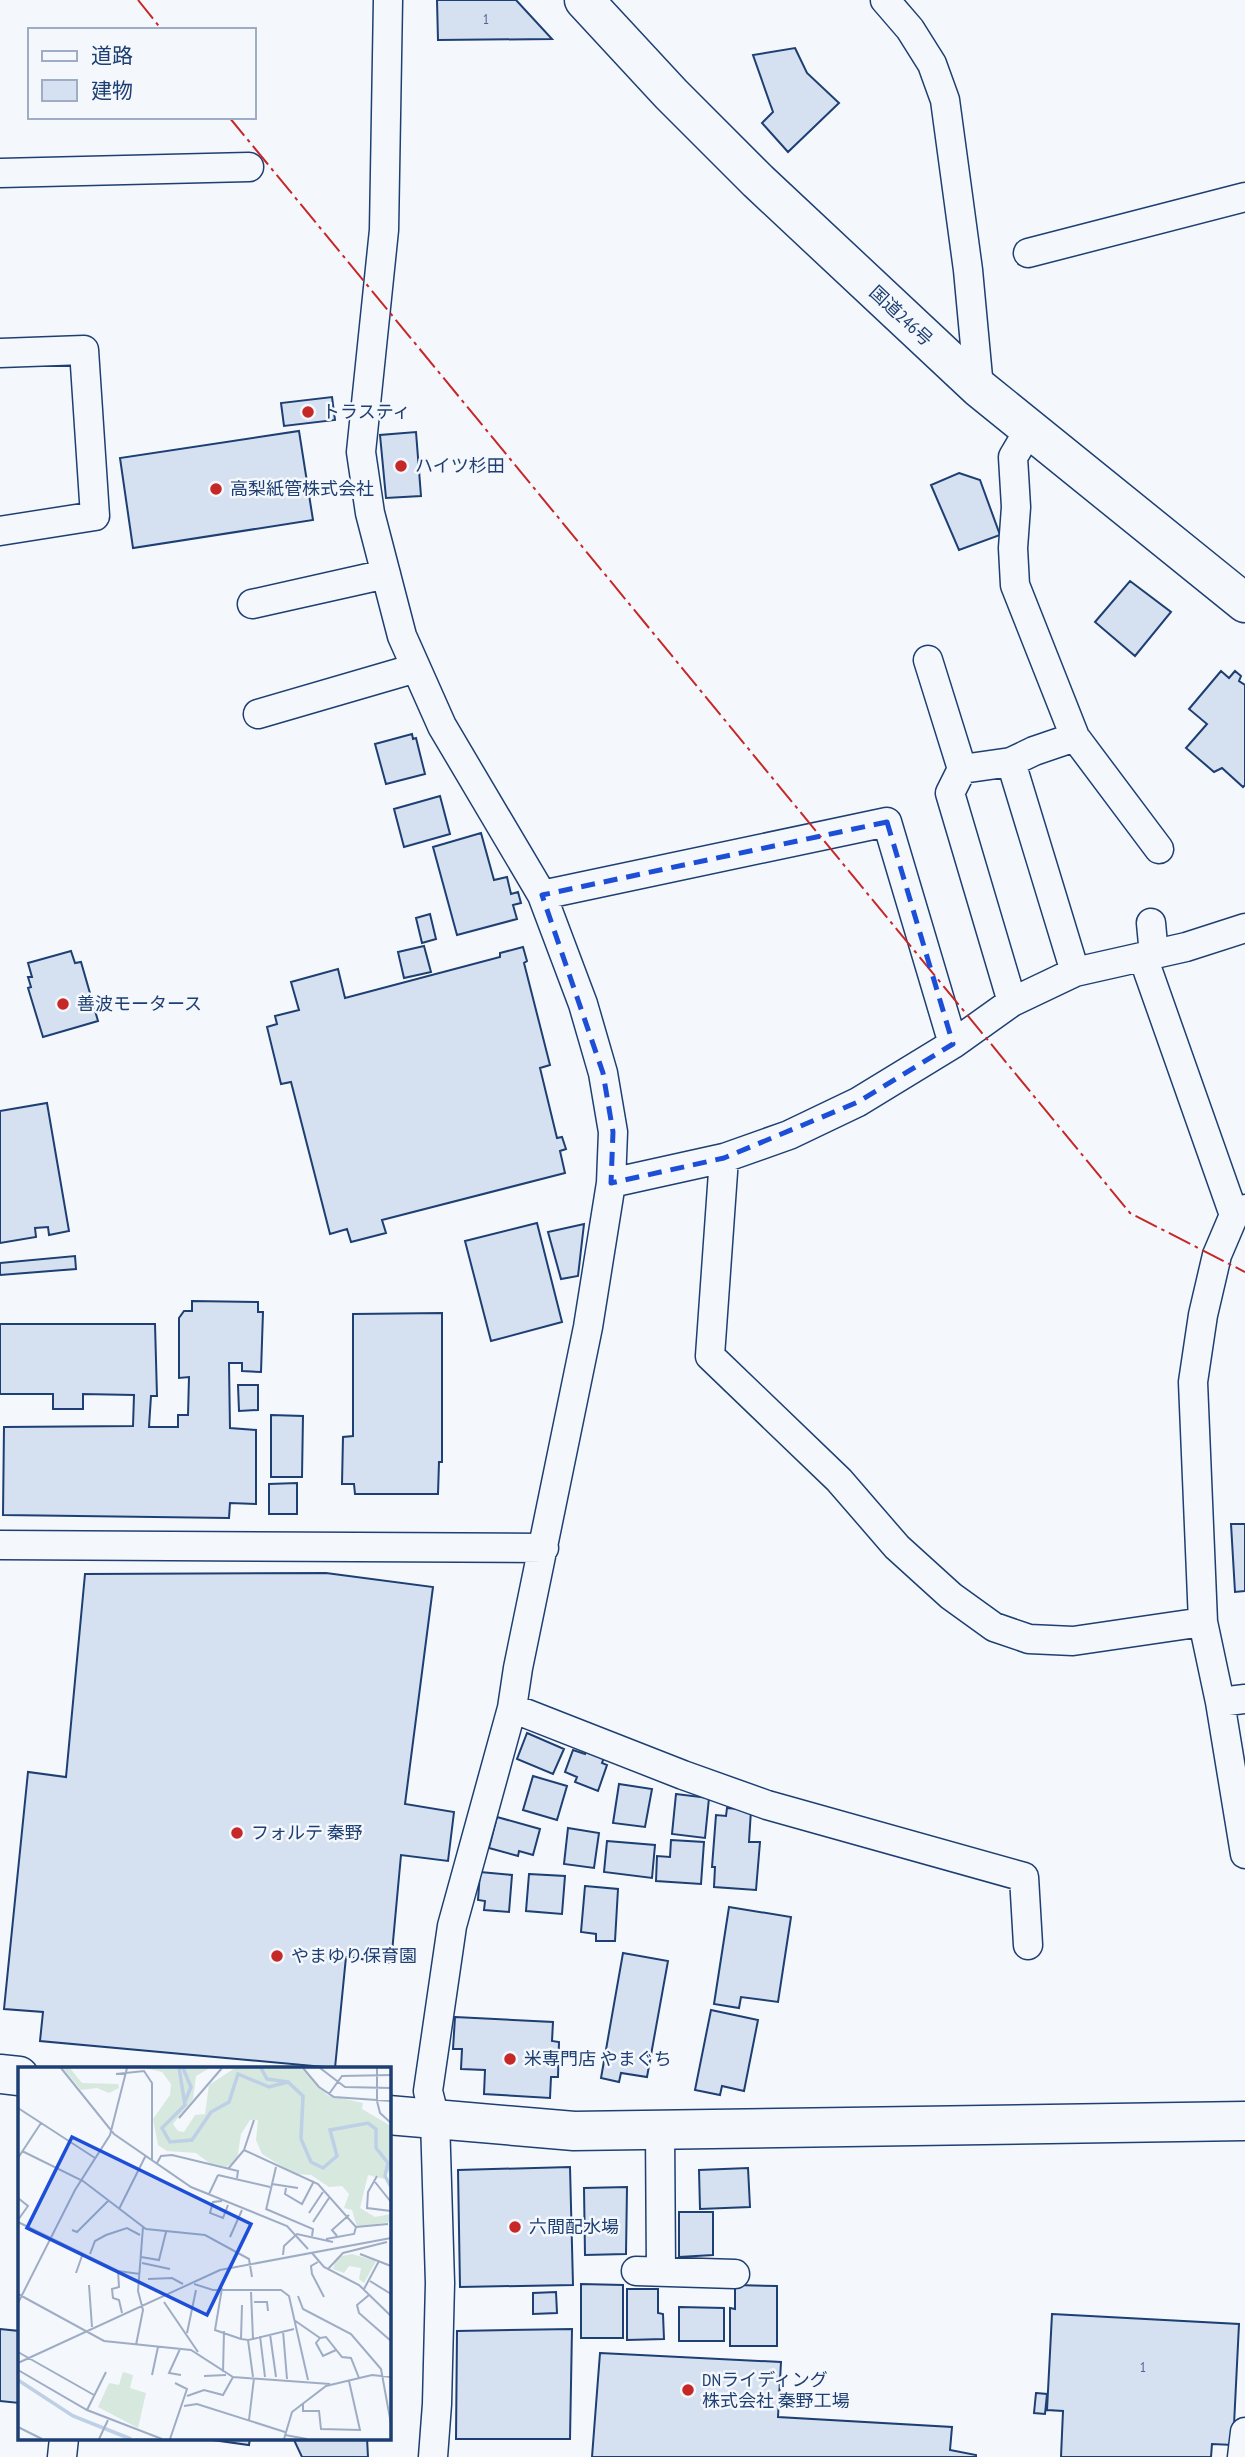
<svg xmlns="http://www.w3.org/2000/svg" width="1245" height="2457" viewBox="0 0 1245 2457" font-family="'PT Sans Narrow','Noto Sans JP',sans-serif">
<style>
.building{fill:#d5e0f0;stroke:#1d3f73;stroke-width:2}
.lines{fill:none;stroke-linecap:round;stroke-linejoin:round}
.street-casing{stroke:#1d3f73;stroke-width:31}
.secondary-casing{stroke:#1d3f73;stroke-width:41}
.highway-casing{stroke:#1d3f73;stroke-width:41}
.street{stroke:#f4f7fb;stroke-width:28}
.secondary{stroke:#f4f7fb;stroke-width:38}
.highway{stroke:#f4f7fb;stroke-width:38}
.power{stroke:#c62828;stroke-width:2;stroke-dasharray:24 5 3.5 5;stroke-linecap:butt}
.marked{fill:none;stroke:#1d4ed8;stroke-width:5;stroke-dasharray:14 9;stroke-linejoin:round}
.poi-dot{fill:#c62828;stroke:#f4f7fb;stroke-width:2.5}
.labels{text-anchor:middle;stroke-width:5;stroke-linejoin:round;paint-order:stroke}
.number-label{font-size:14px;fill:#4b6792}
.street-label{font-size:18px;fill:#1d3f73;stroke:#f4f7fb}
.poi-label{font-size:18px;fill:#1d3f73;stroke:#f4f7fb;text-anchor:start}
.inset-river{fill:none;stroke:#bed0e5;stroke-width:3.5}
.inset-road{fill:none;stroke:#9eadc5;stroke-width:2}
.view{fill:#1d4ed8;fill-opacity:0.15;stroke:#1d4ed8;stroke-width:3.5}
.inset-edge{fill:none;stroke:#1d3f73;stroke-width:3.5}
</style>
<rect width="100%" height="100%" fill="#f4f7fb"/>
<path class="building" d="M 437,0 L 516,0 L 552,39 L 438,40 Z
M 795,48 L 807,73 L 839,103 L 788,152 L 762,123 L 773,112 L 753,55 Z
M 332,397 L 335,420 L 284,426 L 281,403 Z
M 299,431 L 313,520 L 133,548 L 120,458 Z
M 416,432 L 421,496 L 386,498 L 380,435 Z
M 959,473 L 980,480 L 1000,535 L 959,550 L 931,485 Z
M 1130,581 L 1171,612 L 1135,656 L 1095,622 Z
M 1221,671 L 1229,678 L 1235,671 L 1241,676 L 1239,681 L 1245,685 L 1245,785 L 1243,787 L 1222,768 L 1214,772 L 1186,748 L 1207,724 L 1189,709 Z
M 412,734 L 413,739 L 416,738 L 425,774 L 386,784 L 375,744 Z
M 440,796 L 450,834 L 404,847 L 394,809 Z
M 481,833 L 494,880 L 507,877 L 511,894 L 518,892 L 521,903 L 513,905 L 517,919 L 457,935 L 433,847 Z
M 430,914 L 436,939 L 422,943 L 416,918 Z
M 424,946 L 431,972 L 404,978 L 398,952 Z
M 523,947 L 527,961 L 524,963 L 550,1065 L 540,1068 L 557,1138 L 562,1137 L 566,1149 L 560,1151 L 565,1173 L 382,1220 L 386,1233 L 351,1242 L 347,1229 L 330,1234 L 291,1082 L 281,1084 L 267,1027 L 277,1024 L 275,1016 L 299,1010 L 291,982 L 338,969 L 345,998 L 500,957 L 500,953 Z
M 71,951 L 75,963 L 81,962 L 98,1021 L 43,1037 L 28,988 L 31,987 L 28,977 L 32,977 L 28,963 Z
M 47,1103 L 69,1231 L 49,1235 L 48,1227 L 35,1228 L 36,1237 L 0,1243 L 0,1111 Z
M 537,1223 L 562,1322 L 491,1341 L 465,1241 Z
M 584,1224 L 578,1276 L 561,1279 L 548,1232 Z
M 75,1256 L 76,1269 L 0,1275 L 0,1263 Z
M 192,1301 L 258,1302 L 258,1312 L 263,1312 L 261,1372 L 242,1371 L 242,1363 L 229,1363 L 230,1428 L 256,1430 L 256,1504 L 230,1503 L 229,1518 L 3,1515 L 4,1427 L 133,1426 L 134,1395 L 83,1394 L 83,1409 L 53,1409 L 53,1394 L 0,1394 L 0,1324 L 155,1324 L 157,1396 L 151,1396 L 149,1427 L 178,1427 L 178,1415 L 188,1415 L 189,1377 L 179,1378 L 179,1318 L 184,1311 L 192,1311 Z
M 442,1313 L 442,1462 L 439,1462 L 438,1494 L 355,1494 L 354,1484 L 342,1484 L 343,1437 L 353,1436 L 353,1314 Z
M 238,1385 L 258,1385 L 258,1410 L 239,1411 Z
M 271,1415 L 303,1416 L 302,1477 L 271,1477 Z
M 297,1483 L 297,1514 L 269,1514 L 269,1484 Z
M 1231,1524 L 1245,1524 L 1245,1591 L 1235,1592 Z
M 326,1573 L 433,1587 L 405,1804 L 454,1812 L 448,1861 L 401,1855 L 391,1963 L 346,1957 L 335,2068 L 40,2041 L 43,2012 L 4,2009 L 28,1772 L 66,1777 L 85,1574 Z
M 527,1733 L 564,1749 L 553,1774 L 517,1759 Z
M 587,1748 L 605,1755 L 602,1763 L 607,1765 L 598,1791 L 575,1782 L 577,1777 L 565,1772 L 573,1750 L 585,1754 Z
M 533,1776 L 567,1786 L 557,1820 L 523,1810 Z
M 619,1784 L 652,1789 L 645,1827 L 613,1823 Z
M 676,1794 L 709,1798 L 705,1838 L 672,1834 Z
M 727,1808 L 751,1810 L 749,1842 L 760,1842 L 756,1890 L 714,1887 L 715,1867 L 712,1867 L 716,1815 L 726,1816 Z
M 497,1817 L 540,1829 L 533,1855 L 519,1851 L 518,1856 L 489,1848 Z
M 568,1828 L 599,1833 L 594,1868 L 564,1864 Z
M 671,1840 L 704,1842 L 701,1884 L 656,1881 L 657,1856 L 670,1857 Z
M 607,1841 L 655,1845 L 652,1878 L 604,1872 Z
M 480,1872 L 512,1875 L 509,1912 L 484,1910 L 485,1901 L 478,1900 Z
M 529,1874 L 565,1876 L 562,1914 L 526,1911 Z
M 585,1886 L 618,1889 L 615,1941 L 596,1941 L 596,1934 L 581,1932 Z
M 729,1907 L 791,1917 L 778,2002 L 741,1997 L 739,2008 L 714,2004 Z
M 623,1953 L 668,1961 L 647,2077 L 621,2073 L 619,2082 L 601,2078 Z
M 711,2010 L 758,2020 L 744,2091 L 722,2086 L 720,2095 L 695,2090 Z
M 455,2017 L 553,2022 L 552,2041 L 559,2042 L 558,2077 L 551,2077 L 550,2098 L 484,2094 L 485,2070 L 461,2069 L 462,2049 L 453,2049 Z
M 570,2167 L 573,2285 L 460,2287 L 458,2170 Z
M 748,2168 L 750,2207 L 700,2209 L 699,2170 Z
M 627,2187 L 626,2254 L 585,2255 L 584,2188 Z
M 679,2212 L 713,2212 L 713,2255 L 679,2257 Z
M 581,2284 L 623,2285 L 623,2338 L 581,2338 Z
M 735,2285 L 777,2286 L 777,2346 L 730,2346 L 730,2308 L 735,2309 Z
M 627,2289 L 658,2289 L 658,2313 L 663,2314 L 664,2339 L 627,2340 Z
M 556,2292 L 557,2313 L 533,2314 L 533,2293 Z
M 679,2307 L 724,2308 L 724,2341 L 679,2341 Z
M 1052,2314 L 1239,2324 L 1233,2445 L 1212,2444 L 1211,2457 L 1061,2457 L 1063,2411 L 1047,2410 Z
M 0,2329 L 19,2331 L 19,2403 L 0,2401 Z
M 572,2329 L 570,2439 L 456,2439 L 457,2331 Z
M 600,2353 L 781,2362 L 778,2417 L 952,2427 L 950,2450 L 976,2455 L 976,2457 L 592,2457 Z
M 1036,2393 L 1047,2394 L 1045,2414 L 1034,2413 Z
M 198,2438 L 250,2438 L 249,2445 Z
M 367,2438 L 368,2457 L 302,2457 L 294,2440 Z"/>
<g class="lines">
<defs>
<path id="street" d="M 388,0 L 384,230 L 361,452 L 370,513 L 402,636 L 442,726 L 542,895 L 583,1004 L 603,1073 L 613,1132 L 611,1183 L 588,1327 L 518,1668 L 512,1708 L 452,1926 L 428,2091 L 435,2119 L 440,2283 L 437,2404 L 433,2457
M 885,0 L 910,29 L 932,64 L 945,100 L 968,270 L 979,388
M 0,173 L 249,167
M 1028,253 L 1245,197
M 0,353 L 84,350 L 95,516 L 0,531
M 1029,430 L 1013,457 L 1016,507 L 1013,548 L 1015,585 L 1075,737 L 1159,849
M 252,604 L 386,574
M 928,660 L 962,769 L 950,793 L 1012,1002
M 258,714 L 416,668
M 1011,762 L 1075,972
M 962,769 L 1011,762 L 1034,751 L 1075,737
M 542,895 L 887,822 L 953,1044
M 1151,923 L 1154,955
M 1143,957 L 1234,1215
M 724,1158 L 710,1356 L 839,1480 L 897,1547 L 951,1596 L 994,1627 L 1029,1639 L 1073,1641 L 1203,1622
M 611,1183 L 724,1158 L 789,1135 L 858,1102 L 953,1044 L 1012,1002 L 1075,972 L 1186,947 L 1245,928
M 1245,1209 L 1234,1215 L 1217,1255 L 1203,1315 L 1193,1382 L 1203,1622 L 1220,1702 L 1245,1854
M 0,1545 L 544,1548
M 1220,1702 L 1245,1699
M 512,1708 L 683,1775 L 767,1805 L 1024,1877 L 1028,1945
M 660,2130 L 661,2271
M 636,2271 L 735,2274
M 62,2457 L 64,2438
M 1242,2457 L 1245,2432"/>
<path id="secondary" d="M 0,2074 L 19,2076
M 388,2115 L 574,2131 L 1245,2121"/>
<path id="highway" d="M 584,0 L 671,94 L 758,181 L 979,388 L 1245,603"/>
</defs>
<use href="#street" class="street-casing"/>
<use href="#secondary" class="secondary-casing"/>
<use href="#highway" class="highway-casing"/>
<use href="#street" class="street"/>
<use href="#secondary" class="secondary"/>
<use href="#highway" class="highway"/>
<path class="power" d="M 138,0 L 162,30
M 229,117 L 1130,1213 L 1245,1272"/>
</g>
<path class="marked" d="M 887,822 L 953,1044 L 858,1102 L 724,1158 L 611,1183 L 613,1132 L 603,1073 L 542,895 Z"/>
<g class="poi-dot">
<circle cx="308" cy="412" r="7"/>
<circle cx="401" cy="466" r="7"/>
<circle cx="216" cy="489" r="7"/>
<circle cx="63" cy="1004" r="7"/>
<circle cx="237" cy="1833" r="7"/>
<circle cx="277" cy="1956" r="7"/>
<circle cx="510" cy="2059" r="7"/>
<circle cx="515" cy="2227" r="7"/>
<circle cx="688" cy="2390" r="7"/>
</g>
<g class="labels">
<g class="number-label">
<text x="486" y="24">1</text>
<text x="1143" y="2372">1</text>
</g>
<g class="street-label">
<text transform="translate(901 316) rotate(43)" y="6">国道246号</text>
</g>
<g class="poi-label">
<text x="322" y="418">トラスティ</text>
<text x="415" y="472">ハイツ杉田</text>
<text x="230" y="495">高梨紙管株式会社</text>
<text x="77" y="1010">善波モータース</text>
<text x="251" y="1839">フォルテ 秦野</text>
<text x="291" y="1962">やまゆり保育園</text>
<text x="524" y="2065">米専門店 やまぐち</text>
<text x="529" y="2233">六間配水場</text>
<text x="702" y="2386">DNライディング<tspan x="702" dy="21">株式会社 秦野工場</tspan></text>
</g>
</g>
<g transform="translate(18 2067)">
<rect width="373" height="373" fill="#f4f7fb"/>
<path d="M 45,1 L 52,1 L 64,16 L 100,17 L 101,21 L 91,26 L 79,21 L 63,23 ZM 127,1 L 192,1 L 178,9 L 175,32 L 155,57 L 160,64 L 166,65 L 177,48 L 187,47 L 191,18 L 217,1 L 284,2 L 309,28 L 345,36 L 344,42 L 373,59 L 373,105 L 367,105 L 366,112 L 350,108 L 342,141 L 357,150 L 373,147 L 373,155 L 339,160 L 334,143 L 326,141 L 331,127 L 324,119 L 311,120 L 293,108 L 276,107 L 244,87 L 238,73 L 240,53 L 232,53 L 223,67 L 219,93 L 208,100 L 194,98 L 178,86 L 149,84 L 140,78 L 135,52 L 152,28 L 153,17 L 144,5 ZM 334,187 L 358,194 L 346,216 L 341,212 L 343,201 L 331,199 L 326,206 L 315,202 L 319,190 ZM 105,305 L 115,308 L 112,321 L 128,326 L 120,361 L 80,340 L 91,316 L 101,318 Z" fill="#d7e8df"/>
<path class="inset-river" d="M 161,1 L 167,38 L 144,61 L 152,75 L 174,73 L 193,45 L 211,35 L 220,7 L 251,20 L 270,15 L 285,29 L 283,72 L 293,95 L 305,101 L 319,89 L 312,63 L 350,56 L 358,62 L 358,81 L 370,96 L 367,109 L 373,120M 165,1 L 173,20 L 167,34M 243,1 L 249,12 L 270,15M 0,313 L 55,349 L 113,372"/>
<path class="inset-road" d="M 43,1 L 96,67 L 173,120 L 269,159 L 290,182M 285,1 L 301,20 L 316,30 L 373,34M 302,1 L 327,20 L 373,21M 359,1 L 359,33M 98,7 L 126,4 L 134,16 L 134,93M 311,27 L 324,9 L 373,8M 359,34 L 362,46 L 373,56M 0,41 L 77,91M 161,51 L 204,1M 226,83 L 236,53M 4,84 L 65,114 L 128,162 L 187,168 L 231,192 L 234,210M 0,91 L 23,56M 139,96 L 143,89 L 154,88 L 220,104 L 219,111M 210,102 L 226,83 L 300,117 L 338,160 L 336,167 L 308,172M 200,108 L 252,120M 359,109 L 350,125 L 349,141 L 373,144M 357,115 L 373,135M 254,117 L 280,121M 268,121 L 267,127 L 284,137 L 296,114M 191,127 L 200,108M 0,131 L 10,139 L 0,153M 204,134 L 195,135 L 192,146 L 205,151 L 210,138M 101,142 L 128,88M 248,142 L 295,162 L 294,169M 248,143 L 258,100M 291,146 L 305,125M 0,155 L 100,204 L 122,207M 295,155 L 311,131M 338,160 L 370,157M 54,163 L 59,165 L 90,134M 319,169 L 314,163 L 331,148M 212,170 L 224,143M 294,186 L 306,200 L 341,218 L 373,249M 72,187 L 77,174 L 88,168 L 109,161 L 122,168M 342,187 L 373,199M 265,188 L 266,179 L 279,167 L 315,175M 123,190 L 141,193 L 148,165M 300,195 L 293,199 L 294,207 L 306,230M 124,196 L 152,202M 310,202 L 325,186 L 369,175M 100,204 L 101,220 L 94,222 L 95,231 L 101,233 L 104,246M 58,206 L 65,186M 130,212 L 154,211 L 165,217M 352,214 L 373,227M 176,217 L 195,223 L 263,223 L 271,229 L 290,313M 71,218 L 74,260M 204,221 L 197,263 L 223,272M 346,222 L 361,194M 233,225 L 235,272 L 230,273 L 235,310M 0,227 L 86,274 L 173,283 L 215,310 L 312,317M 351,228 L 339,238 L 341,246 L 373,274M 280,229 L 285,242 L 333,267 L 363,302 L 373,357M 146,235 L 180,285M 236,235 L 249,235 L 250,244M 0,236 L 57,123 L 92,68 L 109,1M 224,238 L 223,272 L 230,273M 276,253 L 302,271 L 308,270 L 324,290 L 333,291 L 341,311M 265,264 L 269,312M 169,266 L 178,223M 252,267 L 258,310M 242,269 L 247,310M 302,271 L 298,276 L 305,289 L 318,283M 235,272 L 276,262M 118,278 L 125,243 L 120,224 L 125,160M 162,282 L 151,306 L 163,308M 0,285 L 76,328M 0,296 L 202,203 L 373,171M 0,303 L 69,343 L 144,372M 205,305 L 206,264M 134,308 L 140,280M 186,309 L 208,308M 169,329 L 186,323 L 205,328 L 215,310M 285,337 L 285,344 L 301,344 L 303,362 L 342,363 L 331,314M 166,339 L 179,337 L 267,365M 69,343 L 88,305M 231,353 L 236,311M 0,360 L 24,372M 267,368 L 289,372M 81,372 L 90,353M 152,372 L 169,322 L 157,316M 266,372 L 274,345 L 308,319 L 354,308 L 373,310"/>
<path class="view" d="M 54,70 L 233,157 L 189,248 L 9,161 Z"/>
<rect width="373" height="373" class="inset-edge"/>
</g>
<rect x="28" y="28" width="228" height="91" fill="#f4f7fb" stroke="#9eadc5" stroke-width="2"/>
<rect x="42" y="51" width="35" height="10" fill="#f4f7fb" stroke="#9eadc5" stroke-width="2"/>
<text x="91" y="63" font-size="21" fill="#1d3f73">道路</text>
<rect x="42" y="80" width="35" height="21" fill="#d5e0f0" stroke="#9eadc5" stroke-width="2"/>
<text x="91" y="98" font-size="21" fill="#1d3f73">建物</text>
</svg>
